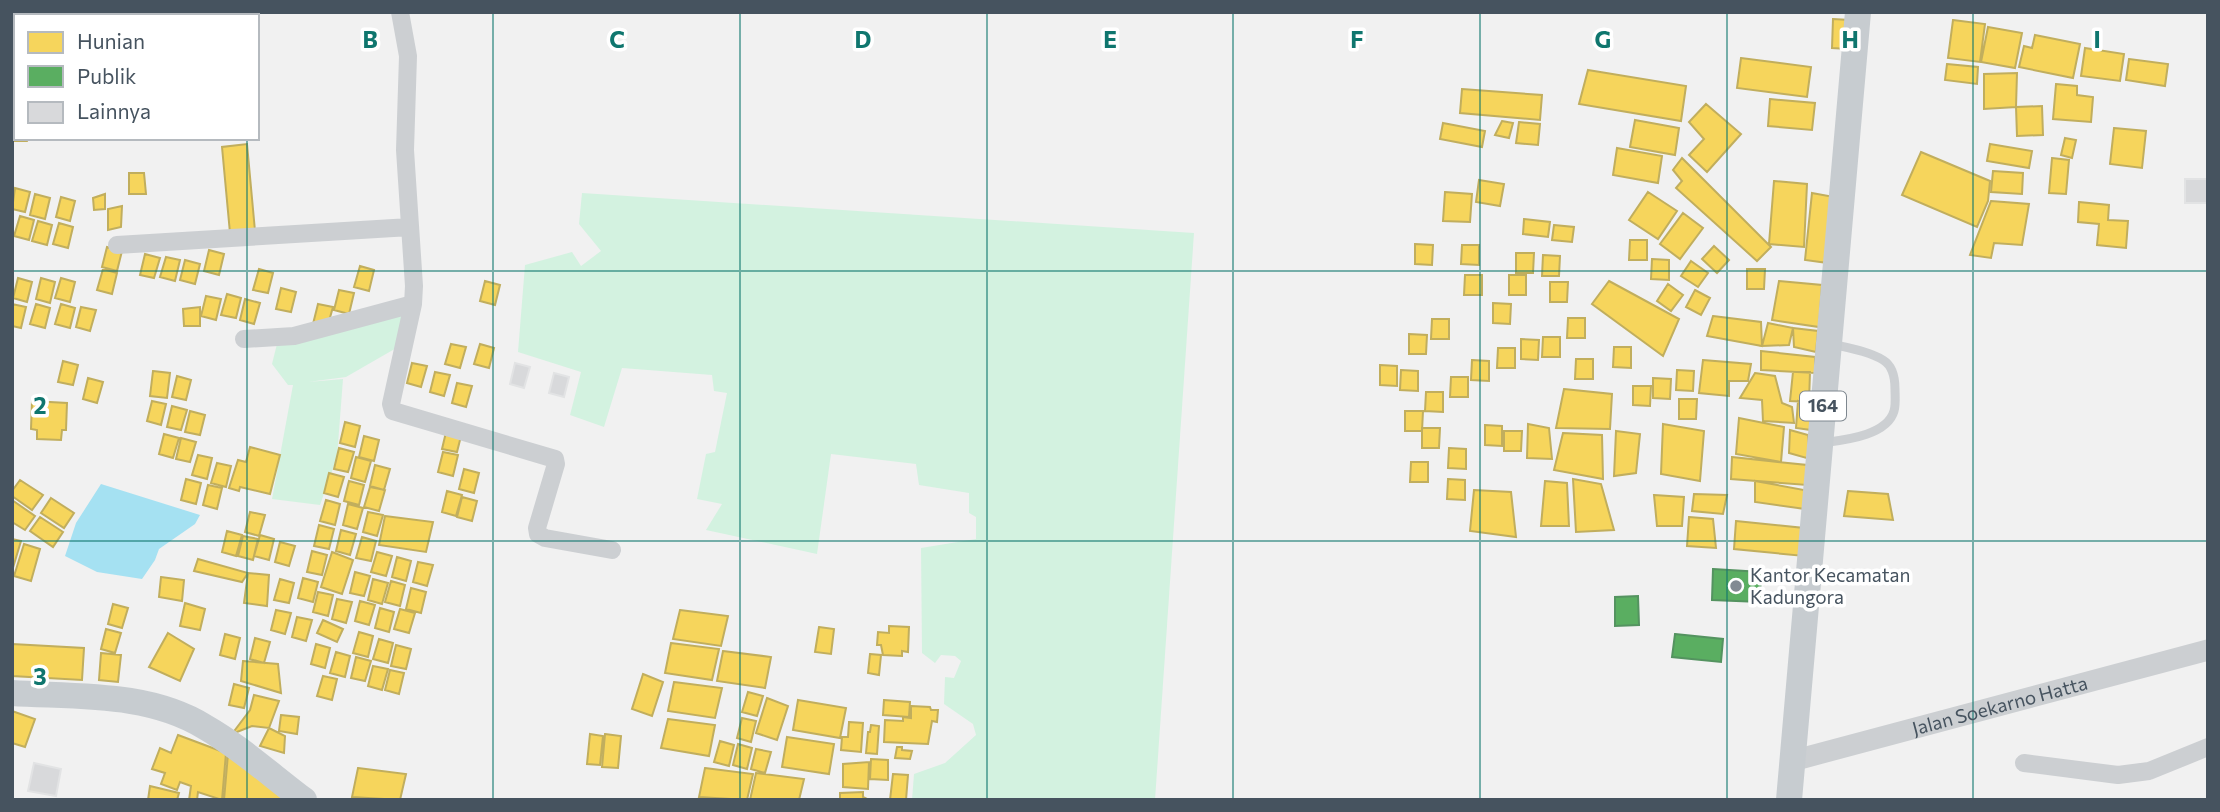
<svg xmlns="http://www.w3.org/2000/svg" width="2220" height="812" viewBox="0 0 2220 812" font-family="Commissioner,sans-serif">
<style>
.green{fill:#d3f2e0}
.water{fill:#a5e1f2}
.homes{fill:#f6d55c;stroke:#c1ae5d;stroke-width:2}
.public{fill:#5aae61;stroke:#549360;stroke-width:2}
.building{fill:#d8d9db;stroke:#e2e3e4;stroke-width:2}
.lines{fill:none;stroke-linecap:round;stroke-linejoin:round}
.service{stroke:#cccfd2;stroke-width:9}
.minor{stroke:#cccfd2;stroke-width:18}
.tertiary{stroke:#cccfd2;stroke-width:21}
.primary{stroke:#c7ccd0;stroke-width:26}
.grid{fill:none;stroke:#0f766e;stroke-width:2;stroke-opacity:0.55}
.poi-dot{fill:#828a92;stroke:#fff;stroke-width:2.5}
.labels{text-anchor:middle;stroke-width:7;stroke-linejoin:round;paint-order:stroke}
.shield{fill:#fff;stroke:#7e878f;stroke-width:2}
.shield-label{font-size:18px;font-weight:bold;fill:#46535f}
.poi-label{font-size:19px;fill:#46535f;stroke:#fff;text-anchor:start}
.street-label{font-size:19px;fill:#46535f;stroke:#fff}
.grid-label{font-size:23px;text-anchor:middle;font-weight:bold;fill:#0f766e;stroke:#fff;stroke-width:7;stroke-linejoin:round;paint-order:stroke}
</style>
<rect width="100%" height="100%" fill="#f1f1f1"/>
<path class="green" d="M 582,193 L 1194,233 L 1155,800 L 912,800 L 914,774 L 945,763 L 976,735 L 973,724 L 944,704 L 945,677 L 954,678 L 961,661 L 955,656 L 941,655 L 935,663 L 922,653 L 921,548 L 976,539 L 976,517 L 969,513 L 969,493 L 919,485 L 916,464 L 831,454 L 817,554 L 706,530 L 722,504 L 697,499 L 706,454 L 715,452 L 727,393 L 714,391 L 712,375 L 622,368 L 604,427 L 570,415 L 581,372 L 518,352 L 525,265 L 572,252 L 581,266 L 601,251 L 579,224 Z
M 409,308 L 405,343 L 346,377 L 308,382 L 343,379 L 337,457 L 320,505 L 272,499 L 293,385 L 288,385 L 272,364 L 277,344 Z"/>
<path class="water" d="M 101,484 L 200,515 L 195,524 L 159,549 L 155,560 L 142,579 L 97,572 L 65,556 L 76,523 Z"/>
<path class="homes" d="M 1833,19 L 1849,20 L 1848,49 L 1832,48 Z
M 1953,20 L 1985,24 L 1980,62 L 1948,58 Z
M 1988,27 L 2022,33 L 2015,68 L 1981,62 Z
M 2035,35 L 2080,44 L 2073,78 L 2019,67 L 2024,46 L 2032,48 Z
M 2085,48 L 2124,54 L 2120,81 L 2081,76 Z
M 1741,58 L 1811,67 L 1807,97 L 1737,88 Z
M 2129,59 L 2168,64 L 2165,86 L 2126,80 Z
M 1947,64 L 1978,67 L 1977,84 L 1945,80 Z
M 1588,70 L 1686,86 L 1681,121 L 1579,104 Z
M 2017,73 L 2016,107 L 1984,109 L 1984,74 Z
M 16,84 L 16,107 L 12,108 L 12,85 Z
M 2056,84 L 2077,86 L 2077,95 L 2093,97 L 2091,122 L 2053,119 Z
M 1462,89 L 1542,95 L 1540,120 L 1460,113 Z
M 1770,99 L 1815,103 L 1812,130 L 1768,126 Z
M 1706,104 L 1741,134 L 1707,172 L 1689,155 L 1704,139 L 1689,122 Z
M 2042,106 L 2043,135 L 2017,136 L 2016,107 Z
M 12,113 L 16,113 L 16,138 L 29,138 L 27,141 L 12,141 Z
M 1635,120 L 1679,128 L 1675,155 L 1630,147 Z
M 1502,121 L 1513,123 L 1509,138 L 1495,135 Z
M 1519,122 L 1540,124 L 1538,145 L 1516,143 Z
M 1443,123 L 1485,131 L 1482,147 L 1440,139 Z
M 2114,128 L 2146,131 L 2142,168 L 2110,164 Z
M 2065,138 L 2076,140 L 2072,158 L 2061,155 Z
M 247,144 L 255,231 L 230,233 L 222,147 Z
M 1990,144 L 2032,151 L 2029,168 L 1987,161 Z
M 1617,148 L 1662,156 L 1658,183 L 1613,175 Z
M 1921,152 L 1990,181 L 1988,201 L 1977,227 L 1902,195 Z
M 1682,158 L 1771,247 L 1757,261 L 1676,188 L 1682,181 L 1673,170 Z
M 2052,158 L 2069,160 L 2066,194 L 2049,193 Z
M 1993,171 L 2023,173 L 2022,194 L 1991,192 Z
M 129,173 L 144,173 L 146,194 L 129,194 Z
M 1479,180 L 1504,184 L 1500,206 L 1476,202 Z
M 1774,181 L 1807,184 L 1804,247 L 1769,244 Z
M 15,188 L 30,192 L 25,212 L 12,209 Z
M 1445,192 L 1472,194 L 1470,222 L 1443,221 Z
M 1648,192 L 1677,211 L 1658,239 L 1629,220 Z
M 1812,193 L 1834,197 L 1828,263 L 1805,260 Z
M 35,194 L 50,198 L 45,219 L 30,215 Z
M 105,194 L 105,209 L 94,210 L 93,198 Z
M 61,197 L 75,201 L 70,221 L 56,217 Z
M 1991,201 L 2029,204 L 2022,245 L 1994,243 L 1991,258 L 1970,255 Z
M 2079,202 L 2109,205 L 2108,220 L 2128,221 L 2126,248 L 2097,245 L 2099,224 L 2078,222 Z
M 122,206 L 121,227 L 108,230 L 108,209 Z
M 1683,213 L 1703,228 L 1680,259 L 1660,244 Z
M 20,216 L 34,220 L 29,240 L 14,236 Z
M 1524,219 L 1550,222 L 1548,237 L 1523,234 Z
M 38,221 L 52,225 L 47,245 L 32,241 Z
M 59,223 L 73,227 L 68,248 L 53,244 Z
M 1554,225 L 1574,227 L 1572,242 L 1552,240 Z
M 1630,240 L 1647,240 L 1647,260 L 1629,260 Z
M 1415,244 L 1433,245 L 1432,265 L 1415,264 Z
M 1462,245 L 1479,245 L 1479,265 L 1461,264 Z
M 1714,246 L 1729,260 L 1717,273 L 1702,259 Z
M 107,247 L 122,251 L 117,271 L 102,267 Z
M 209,250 L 224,254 L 219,275 L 204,271 Z
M 1516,253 L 1534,253 L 1533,273 L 1516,273 Z
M 145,254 L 160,258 L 154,278 L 140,275 Z
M 1543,255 L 1560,256 L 1559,276 L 1542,276 Z
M 166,257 L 180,260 L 175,281 L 160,277 Z
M 1652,259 L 1669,260 L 1669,280 L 1651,279 Z
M 185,260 L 200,264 L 195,284 L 180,280 Z
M 1691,261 L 1708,273 L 1698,287 L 1681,276 Z
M 360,266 L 374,270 L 369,291 L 354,287 Z
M 103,269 L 117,273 L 112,294 L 97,290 Z
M 259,269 L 273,273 L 268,293 L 253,290 Z
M 1747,269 L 1765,269 L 1764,289 L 1747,289 Z
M 1465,275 L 1482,275 L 1482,295 L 1464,295 Z
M 1509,275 L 1526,275 L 1526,295 L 1509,295 Z
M 18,278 L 32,282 L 27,302 L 13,298 Z
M 41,278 L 55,282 L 50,303 L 36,299 Z
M 61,278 L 75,282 L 70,302 L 55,298 Z
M 485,281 L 500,285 L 495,305 L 480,301 Z
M 1609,281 L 1679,319 L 1663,356 L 1592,304 Z
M 1779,281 L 1822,285 L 1819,327 L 1772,320 Z
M 1550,282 L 1568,282 L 1567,302 L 1550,302 Z
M 1668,284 L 1683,295 L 1671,311 L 1657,301 Z
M 281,288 L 296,292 L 291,312 L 276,309 Z
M 339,290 L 354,293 L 349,314 L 334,310 Z
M 1695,290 L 1710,298 L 1701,315 L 1686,307 Z
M 227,294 L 241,298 L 236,318 L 221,315 Z
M 206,296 L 221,299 L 216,320 L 201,316 Z
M 245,299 L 260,303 L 254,324 L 240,320 Z
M 1493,303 L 1511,304 L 1510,324 L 1493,323 Z
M 12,304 L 26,307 L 21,328 L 12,326 Z
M 36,304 L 50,308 L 45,328 L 30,324 Z
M 61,304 L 75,308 L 70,328 L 55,324 Z
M 318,304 L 333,307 L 327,328 L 313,324 Z
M 81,307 L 96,310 L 90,331 L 76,327 Z
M 200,307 L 200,326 L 184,326 L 183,309 Z
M 1713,316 L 1761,322 L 1762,346 L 1707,336 Z
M 1568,318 L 1585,318 L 1585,338 L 1567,338 Z
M 1432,319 L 1449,319 L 1449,339 L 1431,339 Z
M 1768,323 L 1793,328 L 1789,345 L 1762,346 Z
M 1793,328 L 1818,331 L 1816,352 L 1794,347 Z
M 1409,334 L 1427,335 L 1426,354 L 1409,354 Z
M 1543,337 L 1560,337 L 1560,357 L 1542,357 Z
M 1521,339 L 1539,340 L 1538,360 L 1521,359 Z
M 451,344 L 466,347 L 460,368 L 445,364 Z
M 480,344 L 494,348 L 489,368 L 474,364 Z
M 1614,347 L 1631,347 L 1631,368 L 1613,367 Z
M 1498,348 L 1515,348 L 1515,368 L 1497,368 Z
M 1761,351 L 1815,357 L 1815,373 L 1761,370 Z
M 1576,359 L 1593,359 L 1593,379 L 1575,379 Z
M 1472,360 L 1489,361 L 1489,381 L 1471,380 Z
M 1703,360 L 1751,364 L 1748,381 L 1729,381 L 1729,396 L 1699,393 Z
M 63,361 L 78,365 L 73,385 L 58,382 Z
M 412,363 L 427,366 L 421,387 L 407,383 Z
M 1380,365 L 1397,366 L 1397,386 L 1380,385 Z
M 1401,370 L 1418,371 L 1418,391 L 1400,390 Z
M 1677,370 L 1694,371 L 1693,391 L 1676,390 Z
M 153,371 L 170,373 L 167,398 L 150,396 Z
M 435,372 L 450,375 L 444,396 L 430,392 Z
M 1793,372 L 1810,372 L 1809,402 L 1790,401 Z
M 1755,373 L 1775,376 L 1782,403 L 1792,407 L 1794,423 L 1763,421 L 1762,400 L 1740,398 Z
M 177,376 L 191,380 L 186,400 L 172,397 Z
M 1451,377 L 1468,377 L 1468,397 L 1450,397 Z
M 88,378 L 103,382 L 97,403 L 83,399 Z
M 1653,378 L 1671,379 L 1670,399 L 1653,398 Z
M 457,383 L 472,386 L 466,407 L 452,403 Z
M 1633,386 L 1651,386 L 1650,406 L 1633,405 Z
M 1564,389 L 1612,394 L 1610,429 L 1556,428 Z
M 1426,392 L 1443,392 L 1443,412 L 1425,411 Z
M 1679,399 L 1697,399 L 1696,419 L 1679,419 Z
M 32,401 L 67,403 L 66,430 L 62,430 L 61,440 L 37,439 L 37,430 L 31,429 Z
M 152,401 L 166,404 L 161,425 L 147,421 Z
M 1798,401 L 1813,408 L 1811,430 L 1796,428 Z
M 172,406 L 187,410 L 181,430 L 167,427 Z
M 190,411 L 205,415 L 200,435 L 185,432 Z
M 1405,411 L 1423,411 L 1422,431 L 1405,431 Z
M 1739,418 L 1784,427 L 1781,462 L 1736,454 Z
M 345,422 L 360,426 L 355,447 L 340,443 Z
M 1528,424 L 1549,428 L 1552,459 L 1527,458 Z
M 1663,424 L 1704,431 L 1700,481 L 1661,474 Z
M 1485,425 L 1502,426 L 1502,446 L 1485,445 Z
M 447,428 L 462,432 L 457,452 L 442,449 Z
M 1422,428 L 1440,428 L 1439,448 L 1422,448 Z
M 1790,430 L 1808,435 L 1810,459 L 1789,453 Z
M 1504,431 L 1522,431 L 1521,451 L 1504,451 Z
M 1616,431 L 1640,434 L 1636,473 L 1614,476 Z
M 1563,433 L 1602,435 L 1603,479 L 1554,470 Z
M 164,434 L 179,438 L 173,458 L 159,454 Z
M 364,436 L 379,440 L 374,461 L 359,457 Z
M 181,438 L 196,442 L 190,462 L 176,459 Z
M 250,447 L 280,455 L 270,494 L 240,487 L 239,491 L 229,488 L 238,460 L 246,462 Z
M 339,448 L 354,452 L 348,472 L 334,469 Z
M 1449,448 L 1466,449 L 1466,469 L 1448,468 Z
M 443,452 L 458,455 L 453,476 L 438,472 Z
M 198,455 L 212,458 L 207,479 L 192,475 Z
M 356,457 L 371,461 L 365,482 L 351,478 Z
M 1732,457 L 1807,465 L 1807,485 L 1731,479 Z
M 1411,462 L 1428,462 L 1428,482 L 1410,482 Z
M 217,463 L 231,466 L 226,487 L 211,483 Z
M 375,465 L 390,469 L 384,490 L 370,486 Z
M 464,469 L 479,473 L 474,493 L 459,489 Z
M 329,473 L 344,477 L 338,497 L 324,493 Z
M 186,479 L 201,483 L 196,504 L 181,500 Z
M 1448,479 L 1465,480 L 1465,500 L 1447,499 Z
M 1573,479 L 1601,484 L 1614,530 L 1576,532 Z
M 20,480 L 43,495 L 32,510 L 12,496 L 12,491 Z
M 349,481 L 364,485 L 359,505 L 344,501 Z
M 1545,481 L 1567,483 L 1569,526 L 1541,526 Z
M 1755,481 L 1804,490 L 1805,509 L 1755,502 Z
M 208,485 L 222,488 L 217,509 L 203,505 Z
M 370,487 L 385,490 L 379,511 L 364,507 Z
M 1474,490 L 1511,492 L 1516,537 L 1470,531 Z
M 447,491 L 462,495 L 456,516 L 442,512 Z
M 1848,491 L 1888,494 L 1893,520 L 1844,516 Z
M 1694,494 L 1727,495 L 1723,514 L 1692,511 Z
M 1654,495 L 1684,497 L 1682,526 L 1657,526 Z
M 462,497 L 477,501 L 472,521 L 457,517 Z
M 51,498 L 74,513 L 64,528 L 41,513 Z
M 12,500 L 35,516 L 25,530 L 12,522 Z
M 326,500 L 340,504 L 335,525 L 320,521 Z
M 348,504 L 363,508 L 357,529 L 343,525 Z
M 250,512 L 265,515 L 259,536 L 245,532 Z
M 368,512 L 383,515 L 377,536 L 363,532 Z
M 385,516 L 433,522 L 426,552 L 379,545 Z
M 40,517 L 63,532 L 53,547 L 30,531 Z
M 1689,517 L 1713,519 L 1716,548 L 1687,546 Z
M 1736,521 L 1804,528 L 1804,556 L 1734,549 Z
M 319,525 L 334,529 L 329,549 L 314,546 Z
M 341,530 L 356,534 L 350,555 L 336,551 Z
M 227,531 L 242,535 L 236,556 L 222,552 Z
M 260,535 L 274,539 L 269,560 L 254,556 Z
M 243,536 L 258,539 L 253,560 L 238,556 Z
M 362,537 L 376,541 L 371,561 L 356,558 Z
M 12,539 L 21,541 L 12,571 Z
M 280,542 L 295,546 L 289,566 L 275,562 Z
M 24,544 L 40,549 L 31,581 L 14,576 Z
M 312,551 L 327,555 L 322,575 L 307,572 Z
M 332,552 L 353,560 L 342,594 L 321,587 Z
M 377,552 L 392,556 L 386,576 L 371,572 Z
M 397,557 L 411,561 L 406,581 L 392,577 Z
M 198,559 L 248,573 L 242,582 L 194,571 Z
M 418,562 L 433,565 L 427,586 L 413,582 Z
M 355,572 L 370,576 L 364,596 L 350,593 Z
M 248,573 L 269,575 L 267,606 L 244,603 Z
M 161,577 L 184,580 L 182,601 L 159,597 Z
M 303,578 L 318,582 L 313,602 L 298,598 Z
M 280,579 L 294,583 L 289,603 L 274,600 Z
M 373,579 L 388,583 L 382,604 L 368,600 Z
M 391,581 L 405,585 L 400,606 L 385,602 Z
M 411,588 L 426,592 L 421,613 L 406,609 Z
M 318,592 L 333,595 L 328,616 L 313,612 Z
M 337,599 L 352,602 L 346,623 L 332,619 Z
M 360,601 L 375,605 L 369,625 L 355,621 Z
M 185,603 L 205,609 L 200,630 L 180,626 Z
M 113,604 L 128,608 L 122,628 L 108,624 Z
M 380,608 L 394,612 L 389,632 L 375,628 Z
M 400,609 L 415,613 L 409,633 L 394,629 Z
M 276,610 L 291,613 L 285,634 L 271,630 Z
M 680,610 L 728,616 L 721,646 L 673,639 Z
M 297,617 L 312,620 L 306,641 L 292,637 Z
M 323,620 L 343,629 L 337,642 L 317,633 Z
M 889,626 L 909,627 L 908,652 L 902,651 L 902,656 L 883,655 L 881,645 L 877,645 L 878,632 L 889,633 Z
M 819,627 L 834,629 L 831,654 L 815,652 Z
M 106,629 L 121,633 L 115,653 L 101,649 Z
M 359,632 L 373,636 L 368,657 L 353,653 Z
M 168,633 L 194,649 L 180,681 L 149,667 Z
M 225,634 L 240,638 L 235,659 L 220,655 Z
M 255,638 L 270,642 L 264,663 L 250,659 Z
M 379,639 L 393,643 L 388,663 L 373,659 Z
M 671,643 L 719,649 L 712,680 L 665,673 Z
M 12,644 L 84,648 L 82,680 L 12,676 Z
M 316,644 L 330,648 L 325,668 L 311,664 Z
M 396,645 L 411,649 L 406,669 L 391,666 Z
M 723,651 L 771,657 L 765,688 L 717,681 Z
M 336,652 L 350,656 L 345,677 L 330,673 Z
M 101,653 L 121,655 L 118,682 L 99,680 Z
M 870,654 L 881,655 L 879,675 L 868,673 Z
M 356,657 L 371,661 L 365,681 L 351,678 Z
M 243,661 L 278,664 L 281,693 L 241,681 Z
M 373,666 L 388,669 L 382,690 L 368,686 Z
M 390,670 L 404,673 L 399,694 L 385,690 Z
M 643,674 L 663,682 L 652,716 L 632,709 Z
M 323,676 L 337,679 L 332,700 L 317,696 Z
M 674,682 L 722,688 L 715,718 L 668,711 Z
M 234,684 L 249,688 L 244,708 L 229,705 Z
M 748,692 L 763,696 L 757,716 L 742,712 Z
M 254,695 L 279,701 L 269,728 L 252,726 L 232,734 L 250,710 Z
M 767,698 L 788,706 L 777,740 L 756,733 Z
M 798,700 L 846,708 L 840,738 L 793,730 Z
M 884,700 L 910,702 L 909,717 L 883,715 Z
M 911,706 L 930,707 L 931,710 L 938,710 L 937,722 L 932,721 L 928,744 L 884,742 L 885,720 L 903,721 L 903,717 L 911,718 Z
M 12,711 L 35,719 L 25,747 L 12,743 Z
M 281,715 L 299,717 L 297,734 L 279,731 Z
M 742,718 L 756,721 L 751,742 L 737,738 Z
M 668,719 L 715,725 L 709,756 L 661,748 Z
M 849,722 L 863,723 L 861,752 L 841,750 L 842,737 L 848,737 Z
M 871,725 L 879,726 L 877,754 L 866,753 L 868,732 L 870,732 Z
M 269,728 L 285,736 L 284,753 L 260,746 Z
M 590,734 L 603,736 L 600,765 L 587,764 Z
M 605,734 L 621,736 L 618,768 L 602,767 Z
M 178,735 L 226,753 L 222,800 L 198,792 L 197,800 L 189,800 L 191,786 L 180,782 L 177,790 L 161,784 L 165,773 L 152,769 L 160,748 L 171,753 Z
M 787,737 L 834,744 L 829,774 L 782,767 Z
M 720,741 L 734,745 L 729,766 L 714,762 Z
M 738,744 L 752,748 L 747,769 L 733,765 Z
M 897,747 L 902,747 L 902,750 L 912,751 L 910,759 L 895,758 Z
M 756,749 L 771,752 L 765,773 L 751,769 Z
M 228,754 L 289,800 L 224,800 Z
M 871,759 L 888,760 L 888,780 L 870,779 Z
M 869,762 L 868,789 L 843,787 L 843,764 Z
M 358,768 L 406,774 L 400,800 L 352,797 Z
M 705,768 L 753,774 L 747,800 L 699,797 Z
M 756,773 L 804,779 L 799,800 L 750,800 Z
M 893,774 L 908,775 L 906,800 L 890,800 Z
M 150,786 L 179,793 L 177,800 L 148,800 Z
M 863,792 L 863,797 L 869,800 L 840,800 L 840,793 Z"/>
<path class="public" d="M 1713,569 L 1761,572 L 1760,602 L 1712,600 Z
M 1638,596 L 1639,625 L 1615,626 L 1615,597 Z
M 1675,634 L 1723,639 L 1721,662 L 1672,657 Z"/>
<path class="building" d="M 2185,179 L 2208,179 L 2208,203 L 2185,203 Z
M 515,363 L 530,367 L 524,388 L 510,384 Z
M 554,373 L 569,377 L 564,397 L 549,393 Z
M 34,763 L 61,769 L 56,796 L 28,791 Z"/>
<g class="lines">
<path class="service" d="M 1822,443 C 1843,440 1887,436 1894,411 C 1896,405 1895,395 1895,389 C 1895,378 1893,366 1883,360 C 1868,351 1848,348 1831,344"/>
<path class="minor" d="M 117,245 L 410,227
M 413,304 L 391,404 L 393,411 L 555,459 L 556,464 L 537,528 L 538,534 L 545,538 L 612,550
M 244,339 L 294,336 L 413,304 L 414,286 L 405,150 L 408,56 L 400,12
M 2024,763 L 2118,775 L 2149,771 L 2208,747"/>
<path class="tertiary" id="s1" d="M 1792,761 L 2208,650"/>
<path class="primary" d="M 12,693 C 76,697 149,692 205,727 C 240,747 272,776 304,800
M 1789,800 L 1858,12"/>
</g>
<path class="grid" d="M 247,12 L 247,16M 493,12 L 493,800M 740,12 L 740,800M 987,12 L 987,800M 1233,12 L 1233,800M 1480,12 L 1480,800M 1727,12 L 1727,800M 1973,12 L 1973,800M 247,138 L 247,800M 12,271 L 2208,271M 12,541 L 2208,541"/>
<circle class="poi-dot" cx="1736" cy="586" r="7"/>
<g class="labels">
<rect class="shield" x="1800" y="391.5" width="46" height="29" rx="5"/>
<g class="shield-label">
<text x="1823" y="412">164</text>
</g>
<g class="poi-label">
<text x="1750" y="582">Kantor Kecamatan<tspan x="1750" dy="22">Kadungora</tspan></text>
</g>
<g class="street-label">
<text dy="7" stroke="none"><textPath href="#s1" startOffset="215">Jalan Soekarno Hatta</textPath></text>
</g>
</g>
<g class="grid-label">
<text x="370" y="48">B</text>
<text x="617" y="48">C</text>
<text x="863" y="48">D</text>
<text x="1110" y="48">E</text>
<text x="1357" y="48">F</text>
<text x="1603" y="48">G</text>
<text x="1850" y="48">H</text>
<text x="2097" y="48">I</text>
<text x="40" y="414">2</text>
<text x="40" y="685">3</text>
</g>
<rect width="2220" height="812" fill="none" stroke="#46535f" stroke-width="28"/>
<rect x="14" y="14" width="245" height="126" fill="#ffffff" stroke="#b5babf" stroke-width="2"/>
<rect x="28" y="32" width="35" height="21" fill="#f6d55c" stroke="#b5babf" stroke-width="2"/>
<text x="77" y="49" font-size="21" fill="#46535f">Hunian</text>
<rect x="28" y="66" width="35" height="21" fill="#5aae61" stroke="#b5babf" stroke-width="2"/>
<text x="77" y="84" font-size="21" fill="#46535f">Publik</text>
<rect x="28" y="102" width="35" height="21" fill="#d8d9db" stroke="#b5babf" stroke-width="2"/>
<text x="77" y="119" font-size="21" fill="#46535f">Lainnya</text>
</svg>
